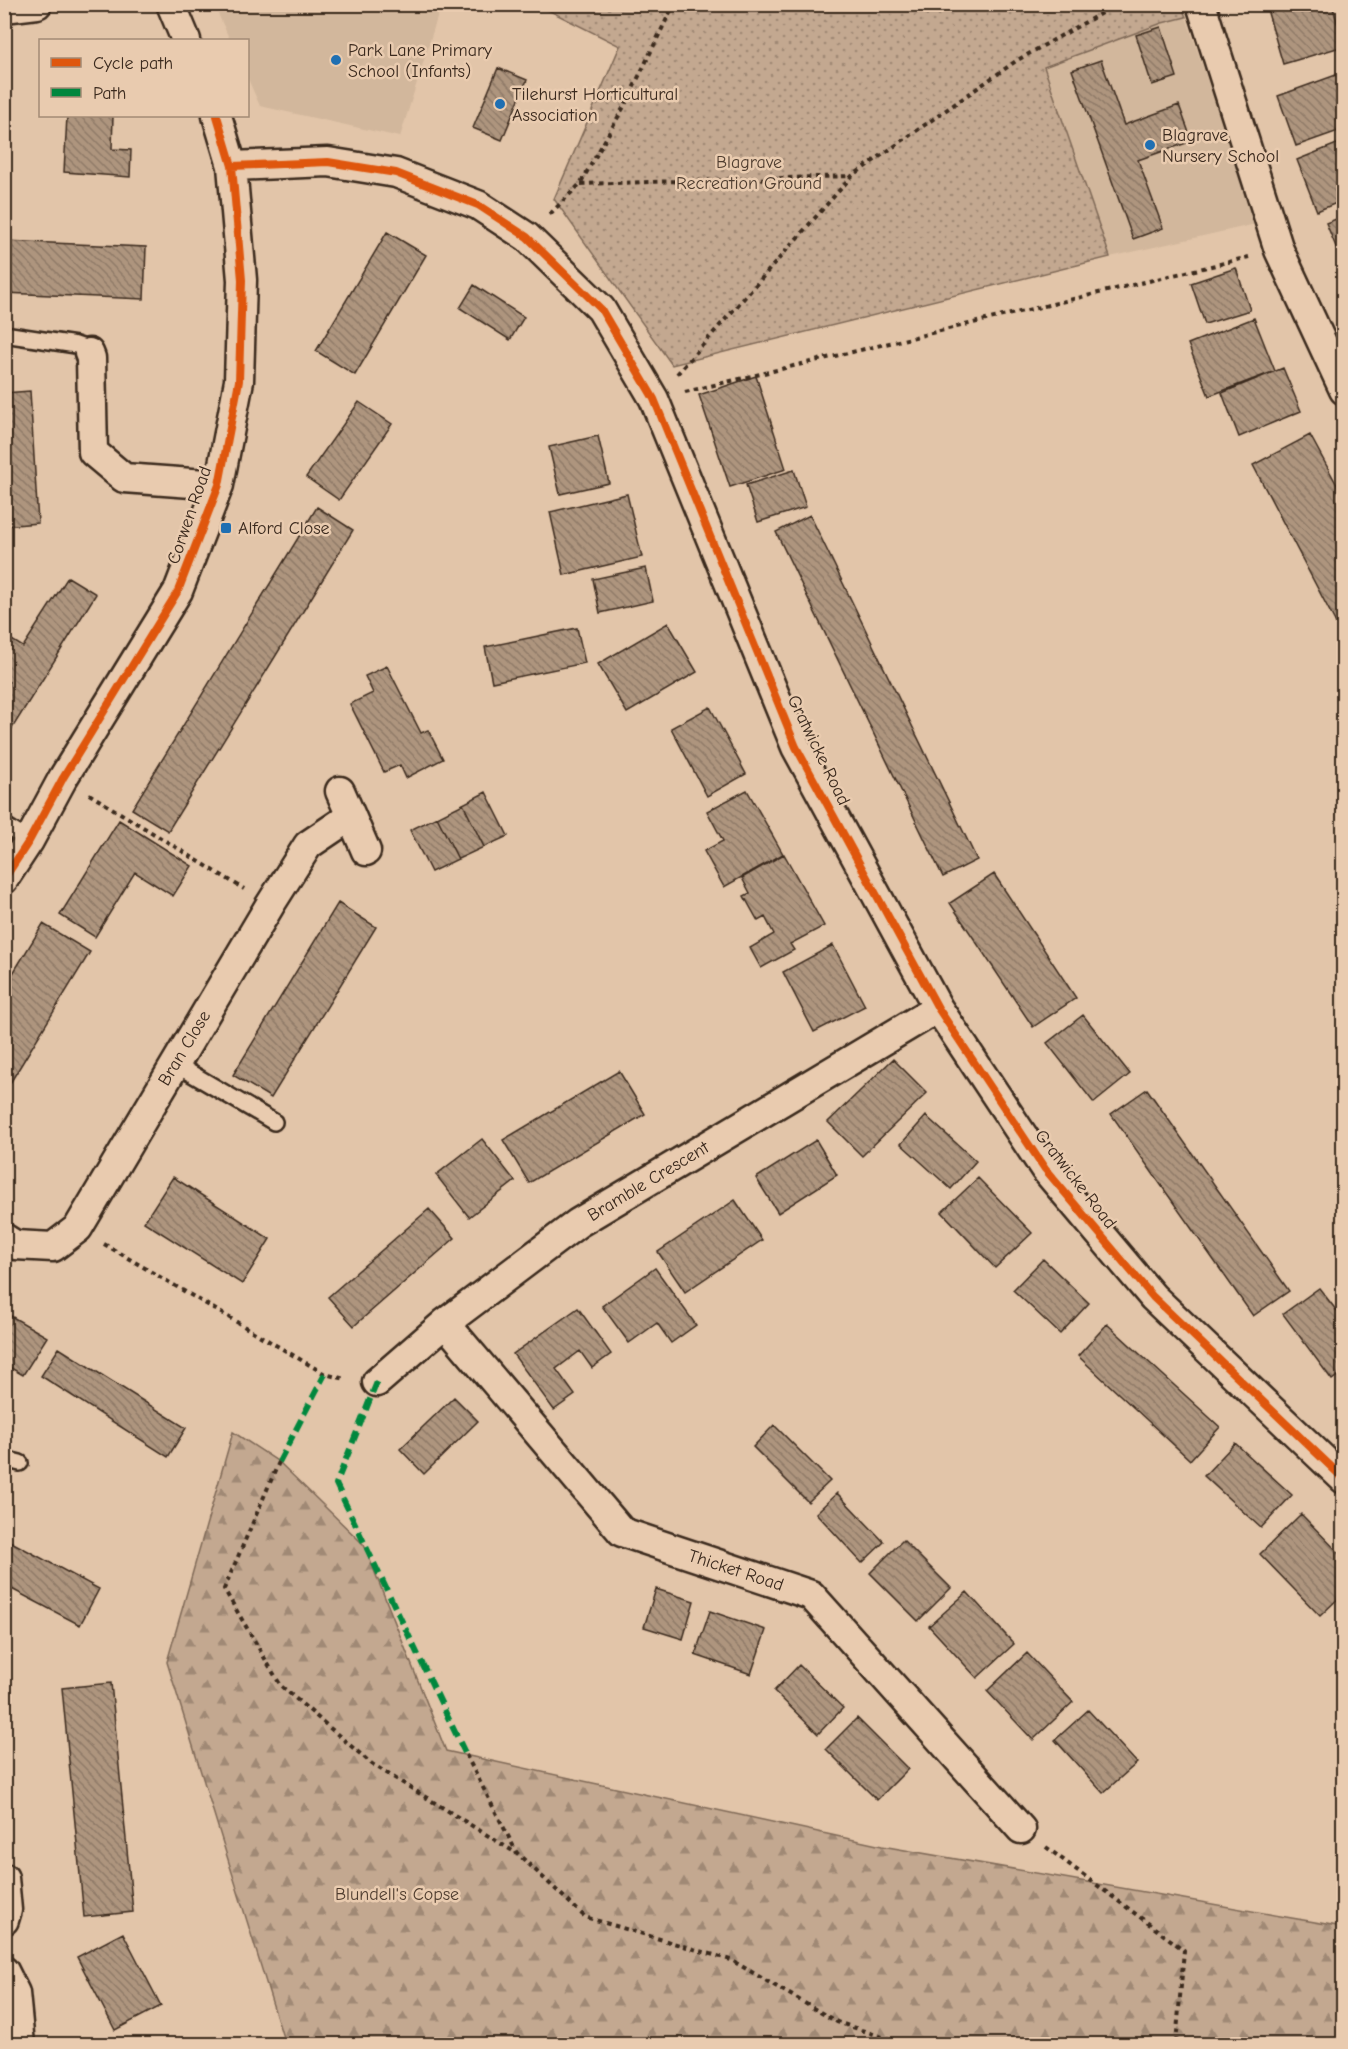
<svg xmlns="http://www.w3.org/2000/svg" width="1348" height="2049" viewBox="0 0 1348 2049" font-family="'Comic Neue',sans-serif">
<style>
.built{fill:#d2b79c}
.forest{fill:url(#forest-firs);stroke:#7f6957;stroke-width:1.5}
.park{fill:url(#park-dots);stroke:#7f6957;stroke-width:1.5}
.building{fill:url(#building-back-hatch);stroke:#3b2a1e;stroke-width:1.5}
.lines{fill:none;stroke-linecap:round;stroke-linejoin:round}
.service-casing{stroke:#3b2a1e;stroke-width:20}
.minor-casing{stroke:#3b2a1e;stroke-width:33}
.path{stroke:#3b2a1e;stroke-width:4;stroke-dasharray:4.5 4.5;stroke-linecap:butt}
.service{stroke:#e9cbaf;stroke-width:15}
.minor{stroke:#e9cbaf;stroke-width:28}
.quiet{stroke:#00873e;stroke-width:6;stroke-dasharray:12 6;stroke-linecap:butt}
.cycleway-casing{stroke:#e9cbaf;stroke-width:11}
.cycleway{stroke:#df570d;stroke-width:8}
.poi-dot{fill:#1f6fb2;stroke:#e9cbaf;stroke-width:2}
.labels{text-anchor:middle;stroke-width:5;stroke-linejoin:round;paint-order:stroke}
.poi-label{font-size:18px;fill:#3b2a1e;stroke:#e9cbaf;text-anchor:start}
.park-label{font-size:18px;fill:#4f3d2f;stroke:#e9cbaf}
.street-label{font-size:18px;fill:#3b2a1e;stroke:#e9cbaf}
</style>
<defs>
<pattern id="forest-firs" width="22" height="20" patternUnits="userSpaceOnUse" patternTransform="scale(1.5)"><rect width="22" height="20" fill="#c3a890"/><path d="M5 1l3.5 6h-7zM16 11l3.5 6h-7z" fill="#a08975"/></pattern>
<pattern id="park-dots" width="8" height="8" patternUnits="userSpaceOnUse" patternTransform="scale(1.5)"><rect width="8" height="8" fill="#c3a890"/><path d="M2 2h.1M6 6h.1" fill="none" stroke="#a08975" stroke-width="1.8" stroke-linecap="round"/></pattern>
<pattern id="building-back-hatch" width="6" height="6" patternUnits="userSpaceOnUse" patternTransform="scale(1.5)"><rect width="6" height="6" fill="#ae957e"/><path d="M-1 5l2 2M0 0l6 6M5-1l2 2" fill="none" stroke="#8f7a67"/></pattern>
</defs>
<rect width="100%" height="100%" fill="#e2c5a9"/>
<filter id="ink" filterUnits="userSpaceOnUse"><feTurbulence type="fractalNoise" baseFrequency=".0167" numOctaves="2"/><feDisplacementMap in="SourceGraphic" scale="12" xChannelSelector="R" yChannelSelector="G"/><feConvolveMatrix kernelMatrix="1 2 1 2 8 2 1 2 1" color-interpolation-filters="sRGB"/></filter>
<g filter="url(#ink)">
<path class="built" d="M 214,5 L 441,5 L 400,137 L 260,106 L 248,79 L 248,40 L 230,40 Z
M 1186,17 L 1256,224 L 1110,257 L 1044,67 L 1162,23 Z"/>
<path class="forest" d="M 233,1432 L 279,1462 L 364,1545 L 446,1751 L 882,1846 L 1343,1927 L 1343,2044 L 285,2044 L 167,1662 Z"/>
<path class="park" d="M 1181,5 L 1186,17 L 1162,23 L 1044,67 L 1110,257 L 672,365 L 554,199 L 620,46 L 538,5 Z"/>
<path class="building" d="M 1295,4 L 1332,4 L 1344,46 L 1283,64 L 1268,13 Z
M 1161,27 L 1177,77 L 1152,85 L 1136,35 Z
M 1101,60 L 1124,125 L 1179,105 L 1192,141 L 1138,160 L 1163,228 L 1133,239 L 1072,70 Z
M 498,68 L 527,80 L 502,140 L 473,128 Z
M 1344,72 L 1344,129 L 1296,146 L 1278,96 Z
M 67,116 L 113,116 L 112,149 L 131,150 L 130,177 L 64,172 Z
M 1344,141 L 1344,200 L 1317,211 L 1297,160 Z
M 1344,216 L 1344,266 L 1326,223 Z
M 387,232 L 426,255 L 355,375 L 316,351 Z
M 4,241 L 146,247 L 144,299 L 4,293 Z
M 1236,268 L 1250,310 L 1205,324 L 1191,283 Z
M 474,285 L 524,317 L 510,340 L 460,308 Z
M 1254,318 L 1275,371 L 1209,396 L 1188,344 Z
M 1283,368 L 1301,411 L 1239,437 L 1222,393 Z
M 756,376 L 786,469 L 730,487 L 699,395 Z
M 30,391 L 38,523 L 4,526 L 4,393 Z
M 359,402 L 392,424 L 339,500 L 306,477 Z
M 1310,435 L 1344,498 L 1344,626 L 1339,629 L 1253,465 Z
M 598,436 L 609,483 L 560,494 L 549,447 Z
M 794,470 L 806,507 L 758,522 L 746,485 Z
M 627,494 L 642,557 L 564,575 L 550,512 Z
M 317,507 L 353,530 L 168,831 L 132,809 Z
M 810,515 L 977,860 L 943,877 L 776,532 Z
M 646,568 L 653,601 L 600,613 L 593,579 Z
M 68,577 L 96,594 L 11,730 L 4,726 L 4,688 L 9,682 L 4,679 L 4,635 L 23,647 Z
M 668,623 L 697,672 L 627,713 L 598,664 Z
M 577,628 L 585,663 L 492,682 L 485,647 Z
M 387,666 L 421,733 L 428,730 L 443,759 L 406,778 L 400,765 L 384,772 L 350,704 L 373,693 L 365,676 Z
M 710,707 L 746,774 L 707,796 L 671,728 Z
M 747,790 L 783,854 L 724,887 L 704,851 L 723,841 L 707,811 Z
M 486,792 L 508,836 L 484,847 L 463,804 Z
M 463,804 L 484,847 L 458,859 L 437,817 Z
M 437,817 L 458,859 L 431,872 L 410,830 Z
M 119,820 L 192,866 L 173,896 L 135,872 L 95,937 L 60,915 Z
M 784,854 L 824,926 L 790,944 L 794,950 L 761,968 L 750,948 L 774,934 L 765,917 L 758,921 L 744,896 L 750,893 L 742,878 Z
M 994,874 L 1076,998 L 1033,1027 L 950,903 Z
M 338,903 L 376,927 L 271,1098 L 233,1075 Z
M 43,924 L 90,952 L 4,1093 L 4,988 Z
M 833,945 L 865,1006 L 814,1032 L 783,972 Z
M 1083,1015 L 1130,1074 L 1094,1103 L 1047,1043 Z
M 893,1059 L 927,1093 L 862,1156 L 828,1122 Z
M 619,1071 L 645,1114 L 529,1183 L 503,1140 Z
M 1147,1089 L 1289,1291 L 1253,1316 L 1111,1114 Z
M 926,1116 L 976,1161 L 951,1189 L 901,1144 Z
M 482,1139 L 515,1181 L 469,1217 L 436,1175 Z
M 816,1140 L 837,1175 L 778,1213 L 756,1178 Z
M 173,1177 L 270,1239 L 242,1284 L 144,1222 Z
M 978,1178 L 1032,1233 L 995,1268 L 942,1212 Z
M 735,1200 L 762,1240 L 685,1292 L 658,1252 Z
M 429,1209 L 455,1238 L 354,1326 L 328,1297 Z
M 1043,1259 L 1089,1303 L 1060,1334 L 1013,1290 Z
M 655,1268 L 696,1325 L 671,1343 L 657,1323 L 629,1343 L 602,1306 Z
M 1319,1288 L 1344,1320 L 1344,1371 L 1332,1380 L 1283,1314 Z
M 578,1308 L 611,1354 L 592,1368 L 580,1351 L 556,1369 L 575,1395 L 554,1410 L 513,1354 Z
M 4,1312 L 47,1337 L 23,1375 L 4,1364 Z
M 1107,1324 L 1220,1427 L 1190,1460 L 1078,1356 Z
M 59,1348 L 186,1428 L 168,1457 L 41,1376 Z
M 454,1397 L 478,1421 L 424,1474 L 400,1449 Z
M 774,1425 L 830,1481 L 808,1502 L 753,1447 Z
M 1235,1443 L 1292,1495 L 1261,1528 L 1204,1476 Z
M 837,1493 L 884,1542 L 862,1563 L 816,1513 Z
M 1301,1514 L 1344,1558 L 1344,1593 L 1320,1616 L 1260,1554 Z
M 4,1538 L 99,1589 L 80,1625 L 4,1585 Z
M 903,1540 L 951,1588 L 918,1621 L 870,1573 Z
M 656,1589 L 694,1601 L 683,1639 L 644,1627 Z
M 967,1592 L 1014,1644 L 977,1678 L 929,1626 Z
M 710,1611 L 766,1630 L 751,1674 L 695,1655 Z
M 1027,1653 L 1073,1702 L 1033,1740 L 987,1691 Z
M 799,1665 L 843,1708 L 818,1734 L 774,1691 Z
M 111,1683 L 133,1912 L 84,1917 L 62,1688 Z
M 1088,1710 L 1137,1763 L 1103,1793 L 1055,1740 Z
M 857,1718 L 908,1769 L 877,1800 L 826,1749 Z
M 123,1933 L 161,2006 L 115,2030 L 77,1957 Z"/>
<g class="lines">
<defs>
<path id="service" d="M 4,334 L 76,345 L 85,348 L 89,353
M 4,825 L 29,841
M 175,1064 L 274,1122
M 4,1459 L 20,1463"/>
<path id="minor" d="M 171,4 L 186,40
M 1201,4 L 1279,250 L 1344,390
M 4,8 L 37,4
M 232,166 L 328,162 L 396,173 L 478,205 L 527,237 L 601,309 L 654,399 L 796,747 L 938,1008 L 1045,1169 L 1153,1297 L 1344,1479
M 89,353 L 91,358 L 93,452 L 124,478 L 219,485
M 351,816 L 366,851
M 4,879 L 29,841 L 63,778 L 178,591 L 219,485 L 239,381 L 242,280 L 232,166 L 217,116
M 4,1238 L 15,1245 L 53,1247 L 78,1228 L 270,905 L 308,845 L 351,816 L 340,791
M 445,1323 L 622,1532 L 811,1595 L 1021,1829
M 377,1382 L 445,1323 L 578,1223 L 938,1008
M 4,1878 L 7,1910 L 4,1920
M 4,1971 L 15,1993 L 20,2044"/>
</defs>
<use href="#service" class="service-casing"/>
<use href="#minor" class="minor-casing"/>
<path class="path" d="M 1098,4 L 1107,10 L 1171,8
M 581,184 L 852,176
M 550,214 L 580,184 L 626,103 L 674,4
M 677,374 L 852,176 L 1016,61 L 1107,10
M 685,392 L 1249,257
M 89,794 L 244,889
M 104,1244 L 325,1374 L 345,1379
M 279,1462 L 224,1589 L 281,1686 L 372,1764 L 516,1853
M 466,1755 L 517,1853 L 585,1917 L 731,1960 L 837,2022 L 904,2044
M 1046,1847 L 1184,1950 L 1176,2044"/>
<use href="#service" class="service"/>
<use href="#minor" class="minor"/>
<path class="quiet" d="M 377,1382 L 336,1484 L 466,1755
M 279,1462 L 325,1374"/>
<defs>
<path id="cycleway" d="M 232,166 L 328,162 L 396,173 L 478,205 L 527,237 L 601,309 L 654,399 L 796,747 L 938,1008 L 1045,1169 L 1153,1297 L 1344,1479
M 4,879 L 29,841 L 63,778 L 178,591 L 219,485 L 239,381 L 242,280 L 232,166 L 217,116"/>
</defs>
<use href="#cycleway" class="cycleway-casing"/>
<use href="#cycleway" class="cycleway"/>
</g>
</g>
<g class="poi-dot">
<circle cx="336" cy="60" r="6"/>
<circle cx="500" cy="104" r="6"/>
<circle cx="1150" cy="145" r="6"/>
<rect x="220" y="522" width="12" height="12" rx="3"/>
</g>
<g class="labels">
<g class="poi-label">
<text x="348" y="56">Park Lane Primary<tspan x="348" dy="21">School (Infants)</tspan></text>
<text x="512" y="100">Tilehurst Horticultural<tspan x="512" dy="21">Association</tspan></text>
<text x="1162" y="141">Blagrave<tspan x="1162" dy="21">Nursery School</tspan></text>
<text x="238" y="534">Alford Close</text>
</g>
<g class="park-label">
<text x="749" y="168">Blagrave<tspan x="749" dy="21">Recreation Ground</tspan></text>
<text x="397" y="1900">Blundell's Copse</text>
</g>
<g class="street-label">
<text transform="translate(189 515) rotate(-71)" y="6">Corwen Road</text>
<text transform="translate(819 750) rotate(64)" y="6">Gratwicke Road</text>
<text transform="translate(184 1048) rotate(-59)" y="6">Bran Close</text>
<text transform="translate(1076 1179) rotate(52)" y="6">Gratwicke Road</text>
<text transform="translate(648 1181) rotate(-31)" y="6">Bramble Crescent</text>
<text transform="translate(736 1570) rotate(18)" y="6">Thicket Road</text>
</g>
</g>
<rect width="1348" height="2049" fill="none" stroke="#e9cbaf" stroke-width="24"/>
<rect x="12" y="12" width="1324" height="2025" fill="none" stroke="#3b2a1e" stroke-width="2" filter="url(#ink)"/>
<rect x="39" y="39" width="210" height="78" fill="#e9cbaf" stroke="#a38b75" stroke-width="1.5"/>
<rect x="51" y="58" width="30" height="9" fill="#df570d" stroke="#a38b75" stroke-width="1.5"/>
<text x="93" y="69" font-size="18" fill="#3b2a1e">Cycle path</text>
<rect x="51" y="88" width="30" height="9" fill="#00873e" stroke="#a38b75" stroke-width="1.5"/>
<text x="93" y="99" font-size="18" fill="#3b2a1e">Path</text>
</svg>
